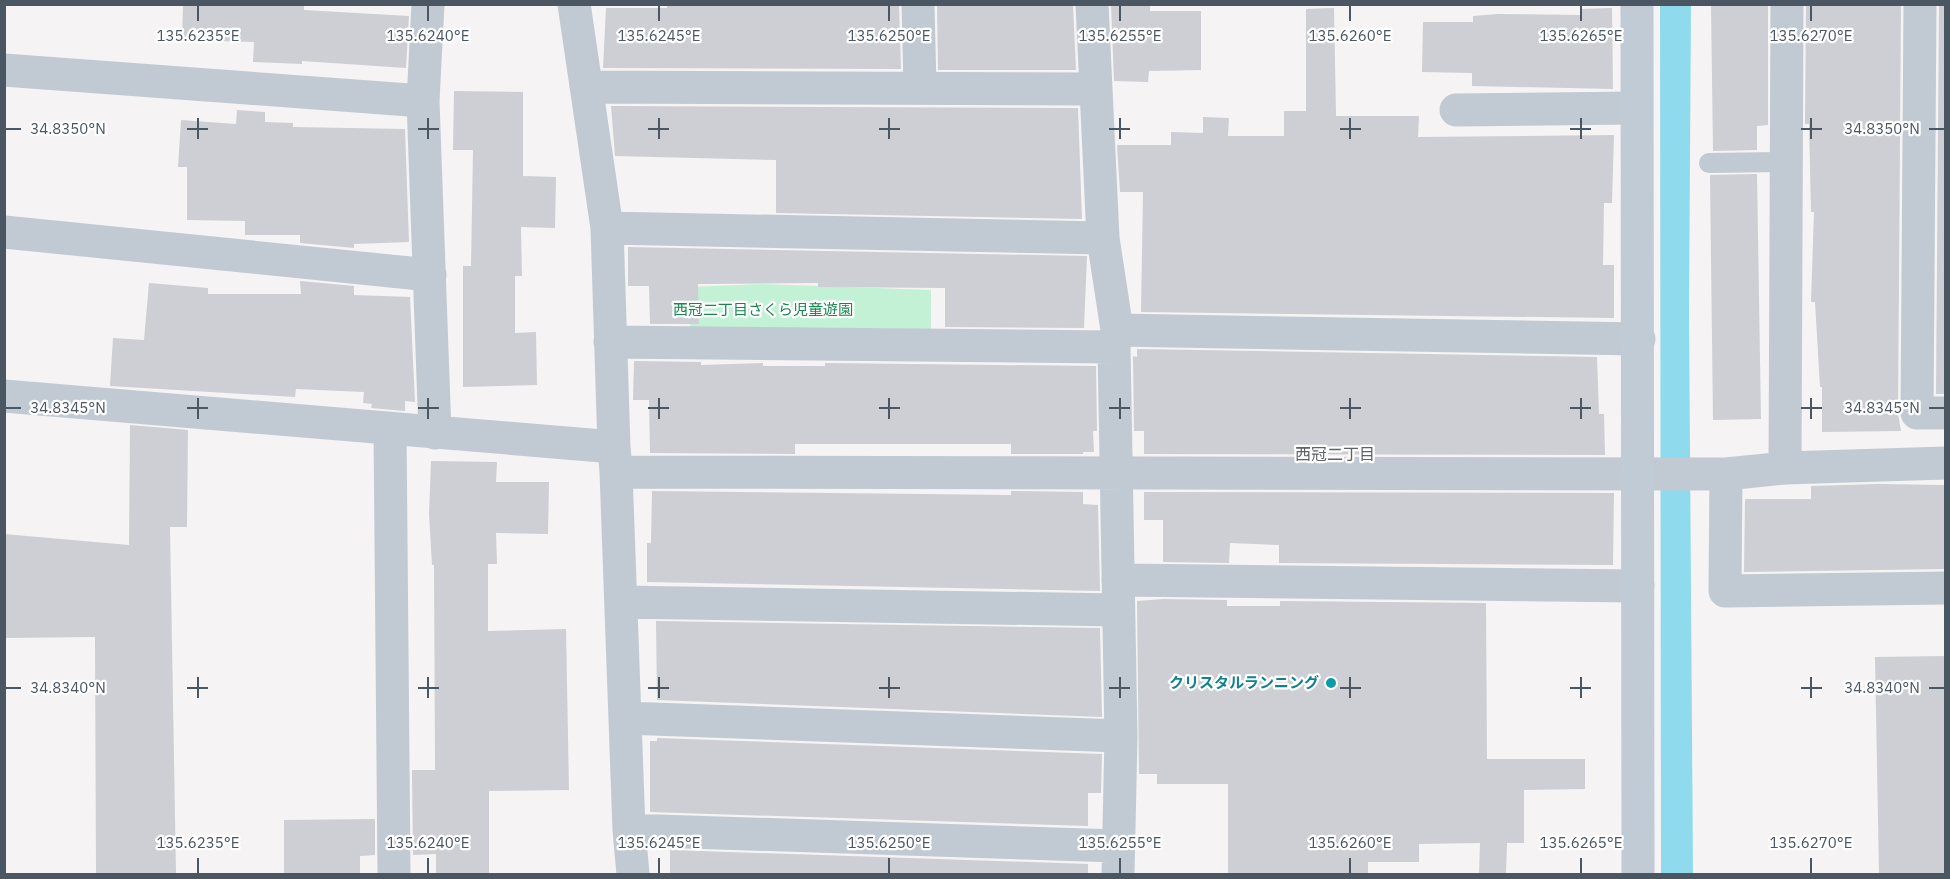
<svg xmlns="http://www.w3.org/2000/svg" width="1950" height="879" viewBox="0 0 1950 879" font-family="'IBM Plex Sans','Noto Sans JP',sans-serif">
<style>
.green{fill:#c3f1d5}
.water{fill:#90daee}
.building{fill:#cdcfd5}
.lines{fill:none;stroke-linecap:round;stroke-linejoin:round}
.lane{stroke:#c1cad2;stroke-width:20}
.street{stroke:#c1cad2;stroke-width:33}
.secondary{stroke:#c1cbd6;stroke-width:33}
.ticks{fill:none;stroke:#4a5661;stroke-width:2}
.culture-dot{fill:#0f9aa8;stroke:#fff;stroke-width:2}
.labels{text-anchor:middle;stroke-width:4.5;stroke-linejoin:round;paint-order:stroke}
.park-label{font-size:15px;fill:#17864f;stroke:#fff}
.culture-label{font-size:15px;font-weight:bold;fill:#0d838f;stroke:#fff;text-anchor:end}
.neighbourhood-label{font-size:16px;fill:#5f6368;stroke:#fff}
.ticks-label{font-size:15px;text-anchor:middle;fill:#4a5661;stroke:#fff;stroke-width:4.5;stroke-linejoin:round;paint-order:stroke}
</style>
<rect width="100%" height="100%" fill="#f5f3f3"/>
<path class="green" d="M 760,284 L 931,290 L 931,338 L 690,335 L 691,287 Z"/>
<path class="water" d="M 1660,5 L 1691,5 L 1689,312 L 1693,874 L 1661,874 Z"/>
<path class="building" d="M 183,4 L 304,4 L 304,10 L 409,16 L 406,68 L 302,61 L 302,64 L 253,62 L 254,42 L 182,40 Z
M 667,4 L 899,4 L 901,69 L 603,68 L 606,8 L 667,8 Z
M 937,4 L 1073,5 L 1076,70 L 938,70 Z
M 1711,4 L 1768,4 L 1768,125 L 1757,126 L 1757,150 L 1713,151 Z
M 1806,4 L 1901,4 L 1898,413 L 1901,431 L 1822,432 L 1822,387 L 1820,387 L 1815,302 L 1811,302 L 1814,212 L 1811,212 L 1809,124 L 1805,124 Z
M 1939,4 L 1946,4 L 1946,394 L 1936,394 Z
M 1111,5 L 1150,6 L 1150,11 L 1201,11 L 1201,70 L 1149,71 L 1148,82 L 1114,81 Z
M 1334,8 L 1336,116 L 1419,116 L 1418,137 L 1614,135 L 1612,203 L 1604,203 L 1603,265 L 1614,265 L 1614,318 L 1141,312 L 1143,192 L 1120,192 L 1117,145 L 1171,145 L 1171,132 L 1203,133 L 1203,117 L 1229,118 L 1228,136 L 1284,136 L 1284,111 L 1306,111 L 1306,9 Z
M 1612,8 L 1613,89 L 1472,86 L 1472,73 L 1422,72 L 1423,22 L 1473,22 L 1473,16 L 1498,14 L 1581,15 L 1581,9 Z
M 454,91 L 523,92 L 523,176 L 556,177 L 555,228 L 521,227 L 522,276 L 515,276 L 515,333 L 536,332 L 537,385 L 463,387 L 463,266 L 471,266 L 473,150 L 453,150 Z
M 611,106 L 1078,108 L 1082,219 L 776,213 L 776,160 L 615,156 Z
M 237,110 L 265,112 L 265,122 L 293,123 L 293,127 L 405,129 L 409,242 L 354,244 L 354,248 L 300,243 L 300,235 L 245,235 L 245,221 L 187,220 L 187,167 L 178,167 L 181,120 L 236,124 Z
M 1757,174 L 1761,419 L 1713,420 L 1710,175 Z
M 628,247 L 1087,256 L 1084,328 L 945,327 L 945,288 L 818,287 L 818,283 L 698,284 L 699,324 L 650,324 L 649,286 L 628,286 Z
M 300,281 L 354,286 L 354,295 L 410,297 L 415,402 L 405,401 L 405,411 L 371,408 L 372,404 L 363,403 L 364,392 L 296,389 L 295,397 L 110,386 L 113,338 L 144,340 L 149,283 L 208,288 L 208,294 L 301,294 Z
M 1137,349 L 1597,357 L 1599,414 L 1604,414 L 1605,455 L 1144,454 L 1144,431 L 1134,431 L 1133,356 L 1137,357 Z
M 634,361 L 701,362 L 701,365 L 763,363 L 763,366 L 825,366 L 825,363 L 1096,366 L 1097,431 L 1093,431 L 1094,452 L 1083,452 L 1083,454 L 1011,454 L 1011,444 L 795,444 L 795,454 L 650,453 L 649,400 L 633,400 Z
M 130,425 L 188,430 L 187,527 L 170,527 L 176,874 L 96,874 L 95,637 L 4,638 L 4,534 L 129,545 Z
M 431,461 L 497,462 L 496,482 L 549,482 L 548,534 L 496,533 L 497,564 L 488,564 L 488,631 L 566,629 L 569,790 L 489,791 L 489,874 L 436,874 L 436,854 L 413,855 L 412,770 L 435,770 L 434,565 L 432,565 L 429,514 Z
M 1878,484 L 1946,485 L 1946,569 L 1744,572 L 1745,499 L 1811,499 L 1811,486 Z
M 652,491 L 1011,495 L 1011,491 L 1083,492 L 1083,504 L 1098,505 L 1100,591 L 647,582 L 647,543 L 651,543 Z
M 1144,492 L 1614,493 L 1613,565 L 1279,563 L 1279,545 L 1230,543 L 1229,563 L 1163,562 L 1163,520 L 1144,520 Z
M 1163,599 L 1227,600 L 1227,606 L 1280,606 L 1280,601 L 1486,603 L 1487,759 L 1585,759 L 1585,789 L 1524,790 L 1524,843 L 1507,843 L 1506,874 L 1479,874 L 1480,843 L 1419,844 L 1419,862 L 1368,862 L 1368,874 L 1228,874 L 1228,784 L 1157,784 L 1157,774 L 1139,774 L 1137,601 Z
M 656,621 L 1100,628 L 1102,717 L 657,700 Z
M 1946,656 L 1946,874 L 1879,874 L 1875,657 Z
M 657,738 L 1102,754 L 1101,793 L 1088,793 L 1088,826 L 650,812 L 650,741 L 657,741 Z
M 375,819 L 375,855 L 360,856 L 360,874 L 284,874 L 284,820 Z
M 670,850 L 1088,864 L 1088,874 L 670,874 Z"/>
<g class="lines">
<path class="lane" d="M 1709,163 L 1786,162"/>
<path class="street" d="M 574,4 L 607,228 L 614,447
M 918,4 L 920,88
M 1092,4 L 1103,238 L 1117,330 L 1114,347 L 1121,736 L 1118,874
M 1920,4 L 1917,413 L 1946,413
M 4,70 L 423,101 L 435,433
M 586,87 L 1096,89
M 423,101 L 428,4
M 1456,110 L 1635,108
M 607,228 L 1103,238
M 4,232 L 430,275
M 1117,330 L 1639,339
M 610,342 L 1114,347
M 4,396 L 614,447 L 616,472 L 1726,474 L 1785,468 L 1946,463
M 390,429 L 394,874
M 1785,468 L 1787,4
M 616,472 L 629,830 L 633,874
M 1726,474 L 1725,591 L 1946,588
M 1118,580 L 1638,586
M 621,602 L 1118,610
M 625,718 L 1121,736
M 629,830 L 1117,846"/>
<path class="secondary" d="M 1637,4 L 1638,874"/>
</g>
<path class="ticks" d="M 198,6 L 198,21M 428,6 L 428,21M 659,6 L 659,21M 889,6 L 889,21M 1120,6 L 1120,21M 1350,6 L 1350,21M 1581,6 L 1581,21M 1811,6 L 1811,21M 198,118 L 198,139M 428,118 L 428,139M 659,118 L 659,139M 889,118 L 889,139M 1120,118 L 1120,139M 1350,118 L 1350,139M 1581,118 L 1581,139M 1811,118 L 1811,139M 6,129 L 21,129M 187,129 L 208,129M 418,129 L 439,129M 648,129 L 669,129M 879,129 L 900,129M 1109,129 L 1130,129M 1340,129 L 1361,129M 1570,129 L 1591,129M 1801,129 L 1822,129M 1929,129 L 1944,129M 198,398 L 198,419M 428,398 L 428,419M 659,398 L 659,419M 889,398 L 889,419M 1120,398 L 1120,419M 1350,398 L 1350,419M 1581,398 L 1581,419M 1811,398 L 1811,419M 6,408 L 21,408M 187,408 L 208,408M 418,408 L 439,408M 648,408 L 669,408M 879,408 L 900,408M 1109,408 L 1130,408M 1340,408 L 1361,408M 1570,408 L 1591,408M 1801,408 L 1822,408M 1929,408 L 1944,408M 198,677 L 198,698M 428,677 L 428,698M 659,677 L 659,698M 889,677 L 889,698M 1120,677 L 1120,698M 1350,677 L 1350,698M 1581,677 L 1581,698M 1811,677 L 1811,698M 6,688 L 21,688M 187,688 L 208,688M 418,688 L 439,688M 648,688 L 669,688M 879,688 L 900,688M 1109,688 L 1130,688M 1340,688 L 1361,688M 1570,688 L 1591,688M 1801,688 L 1822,688M 1929,688 L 1944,688M 198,858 L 198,873M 428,858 L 428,873M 659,858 L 659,873M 889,858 L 889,873M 1120,858 L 1120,873M 1350,858 L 1350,873M 1581,858 L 1581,873M 1811,858 L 1811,873"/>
<circle class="culture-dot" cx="1331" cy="683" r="6"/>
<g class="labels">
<g class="park-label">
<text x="763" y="315">西冠二丁目さくら児童遊園</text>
</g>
<g class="culture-label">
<text x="1319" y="688">クリスタルランニング</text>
</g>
<g class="neighbourhood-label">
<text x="1335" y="460">西冠二丁目</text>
</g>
</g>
<g class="ticks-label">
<text x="198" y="41">135.6235°E</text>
<text x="428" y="41">135.6240°E</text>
<text x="659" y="41">135.6245°E</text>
<text x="889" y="41">135.6250°E</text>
<text x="1120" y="41">135.6255°E</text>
<text x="1350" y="41">135.6260°E</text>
<text x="1581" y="41">135.6265°E</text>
<text x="1811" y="41">135.6270°E</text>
<text x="68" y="134">34.8350°N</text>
<text x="1882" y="134">34.8350°N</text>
<text x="68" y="413">34.8345°N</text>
<text x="1882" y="413">34.8345°N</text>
<text x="68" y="693">34.8340°N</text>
<text x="1882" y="693">34.8340°N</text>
<text x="198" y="848">135.6235°E</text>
<text x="428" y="848">135.6240°E</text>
<text x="659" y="848">135.6245°E</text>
<text x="889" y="848">135.6250°E</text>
<text x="1120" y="848">135.6255°E</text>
<text x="1350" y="848">135.6260°E</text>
<text x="1581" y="848">135.6265°E</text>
<text x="1811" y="848">135.6270°E</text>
</g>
<rect width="1950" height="879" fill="none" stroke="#4a5661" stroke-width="12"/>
</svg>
